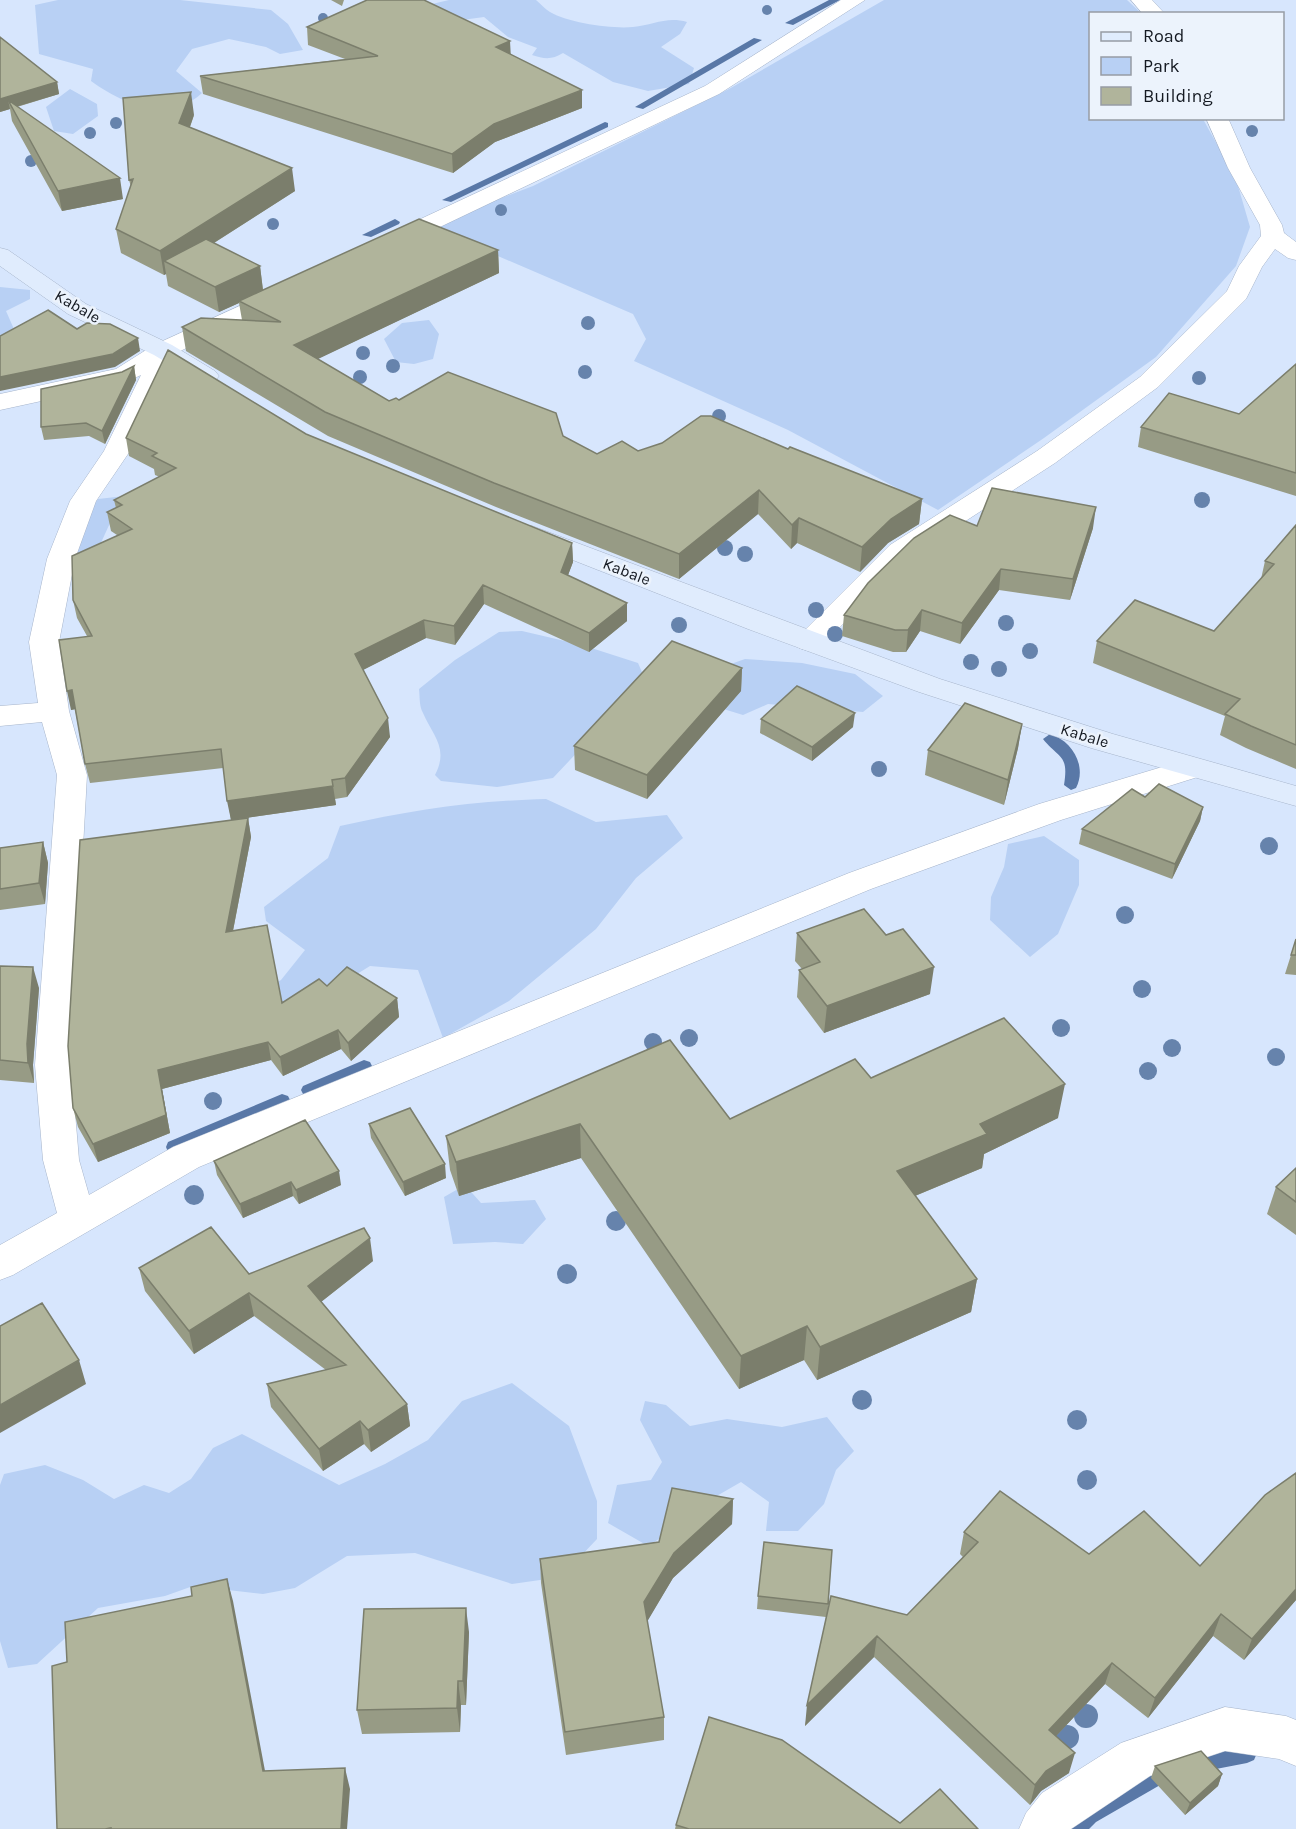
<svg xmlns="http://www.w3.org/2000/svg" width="1296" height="1829" viewBox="0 0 1296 1829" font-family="Karla,sans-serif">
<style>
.green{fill:#b8d0f4}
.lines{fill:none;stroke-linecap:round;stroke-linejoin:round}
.stream{fill:#5978a7;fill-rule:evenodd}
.street-casing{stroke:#a7b5cb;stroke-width:1}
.secondary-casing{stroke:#a7b5cb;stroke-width:1}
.street{fill:#fff;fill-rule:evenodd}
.secondary{fill:#e0ecfd;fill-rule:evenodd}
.tree{fill:#6683ac}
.wall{fill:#979b85}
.shaded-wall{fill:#7b7e6c}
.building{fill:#b0b49b;stroke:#7b7e6c;stroke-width:1.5}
.labels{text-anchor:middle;stroke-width:5;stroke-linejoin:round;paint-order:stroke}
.street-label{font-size:16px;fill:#141921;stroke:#ecf3fc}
</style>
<rect width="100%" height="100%" fill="#d7e6fd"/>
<path class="green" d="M 58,0 L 180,0 L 271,10 L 288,24 L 303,50 L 280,54 L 266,47 L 229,39 L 192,49 L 176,71 L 202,93 C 169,124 123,104 91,81 L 93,69 L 39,54 L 35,5 Z
M 449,0 L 536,0 C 541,4 545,9 550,12 C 569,23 611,29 633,27 C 653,25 667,16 687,22 L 680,34 L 661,47 L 694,68 L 689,84 L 648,91 L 613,82 L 563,53 C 552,60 544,59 532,55 L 537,48 L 508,37 L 484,17 L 462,20 L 426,10 L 432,4 Z
M 884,0 L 1127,0 L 1141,13 L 1090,14 L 1090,118 L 1203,119 L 1236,179 L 1250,227 L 1236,266 L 1156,357 L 1044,438 L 938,510 L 788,430 L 634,361 L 646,339 L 633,314 L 428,226 L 533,186 L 729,89 Z
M 70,89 L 97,104 L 98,116 L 73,134 L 54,131 L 46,107 Z
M 0,287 L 30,290 L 30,299 L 6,311 L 17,336 L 0,343 Z
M 429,320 L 439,334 L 433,359 L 414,364 L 396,362 L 384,339 L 402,323 Z
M 125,496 C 111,516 104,540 91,562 L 74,568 L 77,528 L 98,499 Z
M 522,631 L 582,645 L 638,663 L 652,695 L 586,743 L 553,778 L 497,787 L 441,781 L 435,775 C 449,748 433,736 423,713 C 419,706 420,697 419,689 L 455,660 L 499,632 Z
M 745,659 L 802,663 L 855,674 L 883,696 L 863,712 L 768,704 L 743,715 L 704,703 L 728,665 Z
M 546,799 L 596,822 L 667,815 L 683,838 L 636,878 L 596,929 L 509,1001 L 443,1038 L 418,970 L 370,966 L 326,993 L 298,1034 L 242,1002 L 281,980 L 305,950 L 266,921 L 264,907 L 328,858 L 340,826 C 413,810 471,801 546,799 Z
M 1044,836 L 1079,860 L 1079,885 L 1058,934 L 1030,957 L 990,920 L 991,897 L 1004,867 L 1008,844 Z
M 465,1185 L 481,1203 L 535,1200 L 546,1219 L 523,1244 L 495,1242 L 453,1244 L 444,1197 Z
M 512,1383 L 569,1426 L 597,1501 L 597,1539 L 561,1577 L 512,1584 L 415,1553 L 347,1556 L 295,1588 L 263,1594 L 193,1586 L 165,1596 L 98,1608 L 37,1664 L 8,1668 L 0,1641 L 0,1485 L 4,1474 L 45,1465 L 83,1480 L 114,1499 L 144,1485 L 169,1493 L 191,1479 L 213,1448 L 242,1434 L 339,1485 L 385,1464 L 428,1440 L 462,1401 Z
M 645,1401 L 666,1405 L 690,1426 L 727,1419 L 782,1427 L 827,1417 L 854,1451 L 836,1470 L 824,1504 L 798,1531 L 766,1531 L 769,1502 L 741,1482 L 701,1505 L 685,1522 L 648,1546 L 608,1523 L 617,1485 L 651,1480 L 662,1462 L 640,1420 Z"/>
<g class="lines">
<path class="stream" d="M 829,0 L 840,0 L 793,25 L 785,23 Z
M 754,38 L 762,40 L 643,109 L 635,107 Z
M 605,122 L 608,123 L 608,127 L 451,202 L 442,200 Z
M 395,219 L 400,222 L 399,224 L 371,237 L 362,235 Z
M 1050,734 C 1073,741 1087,767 1076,788 L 1071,790 L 1064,785 C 1069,754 1059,759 1043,739 Z
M 364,1060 L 370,1062 L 372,1066 L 370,1070 L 309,1096 L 303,1094 L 301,1090 L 303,1086 Z
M 282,1094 L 288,1096 L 290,1100 L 288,1104 L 180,1152 L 174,1153 L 168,1152 L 166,1147 L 168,1142 Z
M 1247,1743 L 1254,1746 L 1257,1753 L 1254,1760 L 1247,1763 L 1190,1774 L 1183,1771 L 1180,1764 L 1183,1757 L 1190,1754 Z
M 1167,1760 L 1174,1763 L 1177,1770 L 1174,1777 L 1096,1822 L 1089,1829 L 1063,1829 C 1072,1808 1144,1769 1167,1760 Z"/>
<defs>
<path id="street" d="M 841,0 L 865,0 L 719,94 L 398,247 L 382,247 L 378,242 L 382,237 L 705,86 Z
M 1131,0 L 1152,0 L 1165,14 L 1143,14 Z
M 1206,118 L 1228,118 L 1250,168 L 1282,225 L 1284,233 L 1296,242 L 1296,260 L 1288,258 L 1275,249 L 1262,267 L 1246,299 L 1158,387 L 1055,463 L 910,557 L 819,648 L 809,651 L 799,648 L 794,642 L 799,636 L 890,545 L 1037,451 L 1140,377 L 1227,291 L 1239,266 L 1261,236 L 1260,225 L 1228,168 Z
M 281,287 L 289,289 L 293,294 L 289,299 L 174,354 L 161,389 L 130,451 L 96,501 L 75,559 L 59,642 L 69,711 L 87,775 L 71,1065 L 79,1160 L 89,1195 L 173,1147 L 849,873 L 1039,804 L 1182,761 L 1193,758 L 1204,761 L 1208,768 L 1204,775 L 1061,820 L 871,889 L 199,1167 L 13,1275 L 0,1280 L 0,1245 L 57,1213 L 43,1160 L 35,1065 L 57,775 L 42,722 L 0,726 L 0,706 L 38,703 L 29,642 L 47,559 L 70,501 L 104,451 L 141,375 L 124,383 L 0,410 L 0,394 L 116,369 L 154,345 Z
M 1225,1707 L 1286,1716 L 1296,1720 L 1296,1766 L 1279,1759 L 1225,1751 L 1150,1776 L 1071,1829 L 1019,1829 L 1026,1813 L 1042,1793 L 1121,1743 Z"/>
<path id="secondary" d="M 0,248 L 8,250 L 86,304 L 172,345 L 215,371 L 219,376 L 215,381 L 206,384 L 197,381 L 154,355 L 68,314 L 0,266 Z
M 532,526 L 940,679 L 1113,734 L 1296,786 L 1296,806 L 1091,748 L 919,692 L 748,629 L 522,540 L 518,534 L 522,528 Z"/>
</defs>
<use href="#street" class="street-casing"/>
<use href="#secondary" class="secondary-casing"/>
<use href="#street" class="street"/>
<use href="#secondary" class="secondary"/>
</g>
<g class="tree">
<circle cx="767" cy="10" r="5"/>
<circle cx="323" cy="18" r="5"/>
<circle cx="116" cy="123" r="6"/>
<circle cx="1252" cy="131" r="6"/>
<circle cx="90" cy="133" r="6"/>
<circle cx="31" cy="161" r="6"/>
<circle cx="501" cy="210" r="6"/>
<circle cx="273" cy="224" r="6"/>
<circle cx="588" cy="323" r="7"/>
<circle cx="363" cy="353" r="7"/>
<circle cx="393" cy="366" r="7"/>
<circle cx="585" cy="372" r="7"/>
<circle cx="360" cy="377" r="7"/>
<circle cx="1199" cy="378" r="7"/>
<circle cx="719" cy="416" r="7"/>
<circle cx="1202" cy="500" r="8"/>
<circle cx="725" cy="548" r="8"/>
<circle cx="745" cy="554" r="8"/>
<circle cx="816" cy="610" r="8"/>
<circle cx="1006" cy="623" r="8"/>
<circle cx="679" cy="625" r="8"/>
<circle cx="835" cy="634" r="8"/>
<circle cx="1030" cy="651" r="8"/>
<circle cx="971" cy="662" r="8"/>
<circle cx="999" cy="669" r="8"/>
<circle cx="879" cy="769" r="8"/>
<circle cx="1269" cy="846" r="9"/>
<circle cx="1125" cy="915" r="9"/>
<circle cx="1142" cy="989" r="9"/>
<circle cx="1061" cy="1028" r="9"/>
<circle cx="689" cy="1038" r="9"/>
<circle cx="653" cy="1042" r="9"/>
<circle cx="1172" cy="1048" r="9"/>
<circle cx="1276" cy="1057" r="9"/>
<circle cx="1148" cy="1071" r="9"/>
<circle cx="213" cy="1101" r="9"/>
<circle cx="194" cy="1195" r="10"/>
<circle cx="616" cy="1221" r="10"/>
<circle cx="567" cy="1274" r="10"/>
<circle cx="862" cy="1400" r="10"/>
<circle cx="1077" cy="1420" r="10"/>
<circle cx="1087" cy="1480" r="10"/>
<circle cx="1086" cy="1716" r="12"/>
<circle cx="1067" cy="1737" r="12"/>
</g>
<path class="wall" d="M 331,0 L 344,0 L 342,6 Z
M 307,27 L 511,54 L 582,108 L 495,142 L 453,173 L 203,94 L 200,76 L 345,59 L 308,45 Z
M 0,37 L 57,82 L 59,94 L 17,107 L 123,199 L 62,211 L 12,121 L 10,109 L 0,112 Z
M 194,115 L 190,127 L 295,191 L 214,243 L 260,266 L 263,290 L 498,250 L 499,273 L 317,359 L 389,401 L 399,400 L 563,436 L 597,454 L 638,451 L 788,449 L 922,499 L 919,524 L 888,543 L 860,572 L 797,543 L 791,549 L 758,514 L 679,579 L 496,507 L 328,436 L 186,351 L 182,327 L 242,320 L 239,303 L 219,312 L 168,286 L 166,274 L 164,275 L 121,253 L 116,229 L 131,187 L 129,180 Z
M 1296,364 L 1296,496 L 1138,447 L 1141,427 L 1239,414 Z
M 134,366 L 136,380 L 105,444 L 89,436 L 44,440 L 41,427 L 122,372 Z
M 306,434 L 572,543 L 573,562 L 568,575 L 627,621 L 589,652 L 484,604 L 455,645 L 426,638 L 363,670 L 390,737 L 347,797 L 335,799 L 336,805 L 231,820 L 223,768 L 90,783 L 85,764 L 75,709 L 71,710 L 87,636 L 77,618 L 73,600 L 117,535 L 111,531 L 107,512 L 116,508 L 114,500 L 160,477 L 155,475 L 154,469 L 129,456 L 126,438 Z
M 1296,525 L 1296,769 L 1246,748 L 1220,735 L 1225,716 L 1093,663 L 1097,641 L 1214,631 L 1261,579 L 1265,561 Z
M 977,526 L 1093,528 L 1070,600 L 999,590 L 960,644 L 920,631 L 906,652 L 893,652 L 842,636 L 844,615 Z
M 742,668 L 741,691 L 647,799 L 575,770 L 574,746 Z
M 761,719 L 853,727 L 812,761 L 760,733 Z
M 1022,724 L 1018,748 L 1004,805 L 925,775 L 928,750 Z
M 1203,807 L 1200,821 L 1172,879 L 1079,844 L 1082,829 Z
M 248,818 L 251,837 L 233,931 L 282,1003 L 327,986 L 397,998 L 399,1017 L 351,1061 L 341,1049 L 283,1076 L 271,1060 L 162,1089 L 170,1133 L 98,1162 L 78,1127 L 73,1108 Z
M 43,842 L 48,863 L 45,904 L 0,910 L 0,848 Z
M 797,933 L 930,994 L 824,1033 L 797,997 L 799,970 L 802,969 L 795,961 Z
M 1296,939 L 1296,975 L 1285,974 L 1291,955 Z
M 0,966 L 39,988 L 33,1065 L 34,1083 L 0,1080 Z
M 670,1040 L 730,1119 L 871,1078 L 1058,1118 L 984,1154 L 982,1168 L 915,1196 L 977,1279 L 971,1312 L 817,1380 L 804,1360 L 739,1389 L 581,1158 L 459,1196 L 450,1170 L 446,1136 Z
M 369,1124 L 446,1178 L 405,1196 L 371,1138 Z
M 214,1161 L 341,1185 L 299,1204 L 293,1196 L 243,1218 L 217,1175 Z
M 1296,1168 L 1296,1235 L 1267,1214 L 1276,1187 Z
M 373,1261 L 321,1302 L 407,1404 L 410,1426 L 371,1452 L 364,1444 L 323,1471 L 271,1407 L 267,1384 L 326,1370 L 254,1316 L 194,1354 L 145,1291 L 139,1268 L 249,1274 Z
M 733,1499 L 732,1524 L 673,1578 L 647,1621 L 664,1717 L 664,1740 L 566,1755 L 541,1583 L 540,1559 L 659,1542 Z
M 964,1532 L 1089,1554 L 1200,1566 L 1296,1600 L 1244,1660 L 1213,1636 L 1148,1718 L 1105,1684 L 1056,1736 L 1069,1773 L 1041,1791 L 1030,1805 L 874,1657 L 805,1726 L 826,1617 L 757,1609 L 758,1596 L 832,1550 L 828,1611 L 907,1615 L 963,1557 L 960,1554 Z
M 469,1632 L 466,1705 L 461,1705 L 460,1732 L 362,1734 L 357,1710 Z
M 1155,1766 L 1222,1774 L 1218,1786 L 1185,1815 L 1151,1778 Z
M 900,1823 L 978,1829 L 675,1829 L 676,1825 Z"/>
<path class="shaded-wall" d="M 510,41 L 511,59 L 496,47 Z
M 57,82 L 59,94 L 12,108 L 8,100 L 10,109 L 0,112 L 0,99 Z
M 582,90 L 582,108 L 495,142 L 453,173 L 452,154 L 494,124 Z
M 191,92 L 194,115 L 183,146 L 179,123 Z
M 292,168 L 295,191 L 176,267 L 164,261 L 166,274 L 164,275 L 160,251 Z
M 120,178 L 123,199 L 62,211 L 58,191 Z
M 498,250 L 499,273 L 297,369 L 294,345 Z
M 260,266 L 263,291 L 239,301 L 239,303 L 219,312 L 215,287 Z
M 138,338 L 140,351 L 115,367 L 0,391 L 0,377 Z
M 134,366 L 136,380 L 105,444 L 102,431 Z
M 759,490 L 758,514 L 679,579 L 679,554 Z
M 922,499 L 919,524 L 888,543 L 860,572 L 862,547 L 891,519 Z
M 1096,507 L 1093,528 L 1070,600 L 1073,579 Z
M 799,518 L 797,543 L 791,549 L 792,525 Z
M 572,543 L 573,562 L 562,591 L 561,572 Z
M 1001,569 L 999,590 L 960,644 L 962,623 Z
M 483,585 L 484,604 L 455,645 L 454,626 Z
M 627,603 L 627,621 L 589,652 L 589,633 Z
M 922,610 L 920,631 L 906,652 L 908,630 Z
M 424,620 L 426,638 L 357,673 L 355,654 Z
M 742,668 L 741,691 L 647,799 L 647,775 Z
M 72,690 L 76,709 L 71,710 L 67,691 Z
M 855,713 L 853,727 L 812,761 L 812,747 Z
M 388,718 L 390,737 L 347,797 L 345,778 Z
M 1022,724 L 1018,748 L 1004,805 L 1008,780 Z
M 333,786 L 336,805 L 231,820 L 227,801 Z
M 1203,807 L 1200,821 L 1172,879 L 1175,864 Z
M 248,818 L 251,837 L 229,951 L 226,932 Z
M 43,842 L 48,863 L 45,904 L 39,883 Z
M 33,967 L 39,988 L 33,1065 L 34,1083 L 28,1063 L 27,1044 Z
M 934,967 L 930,994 L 824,1033 L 827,1006 Z
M 397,998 L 399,1017 L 351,1061 L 348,1043 Z
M 338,1030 L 341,1049 L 283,1076 L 280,1057 Z
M 268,1042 L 271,1060 L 162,1089 L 170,1133 L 98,1162 L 93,1144 L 158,1070 Z
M 1065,1084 L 1058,1118 L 984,1154 L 982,1168 L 893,1205 L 897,1171 L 980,1124 Z
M 580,1124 L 581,1158 L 459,1196 L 456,1162 Z
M 445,1164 L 446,1178 L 405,1196 L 403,1182 Z
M 339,1171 L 341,1185 L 299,1204 L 296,1190 Z
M 291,1182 L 293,1196 L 243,1218 L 240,1204 Z
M 370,1238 L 373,1261 L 312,1309 L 308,1286 Z
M 977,1279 L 971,1312 L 817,1380 L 820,1347 Z
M 249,1293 L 254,1316 L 194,1354 L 189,1331 Z
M 807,1326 L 804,1360 L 739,1389 L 741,1356 Z
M 79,1360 L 86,1384 L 0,1433 L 0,1405 Z
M 407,1404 L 410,1426 L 371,1452 L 368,1430 Z
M 360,1421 L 364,1444 L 323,1471 L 319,1449 Z
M 733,1499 L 732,1524 L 673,1578 L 644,1627 L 644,1602 L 674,1553 Z
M 227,1579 L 233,1601 L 269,1792 L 263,1771 Z
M 1296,1589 L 1296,1600 L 1244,1660 L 1252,1639 Z
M 466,1608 L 469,1632 L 466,1705 L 463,1681 Z
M 1221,1614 L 1213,1636 L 1148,1718 L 1155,1698 Z
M 877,1636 L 874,1657 L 805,1726 L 807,1705 Z
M 1112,1663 L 1105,1684 L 1043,1750 L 1049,1730 Z
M 458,1681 L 461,1705 L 460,1732 L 457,1708 Z
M 1075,1753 L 1069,1773 L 1041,1791 L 1030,1805 L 1035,1785 L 1046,1771 Z
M 345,1768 L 350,1789 L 347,1829 L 341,1829 Z
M 1222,1774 L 1218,1786 L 1185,1815 L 1190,1803 Z"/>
<path class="building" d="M 367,0 L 424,0 L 510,41 L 496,47 L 582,90 L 494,124 L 452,154 L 200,76 L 378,56 L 307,27 Z
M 0,37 L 57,82 L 0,99 Z
M 191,92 L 179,123 L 292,168 L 160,251 L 116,229 L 133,179 L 129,180 L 123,98 Z
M 8,100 L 120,178 L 58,191 Z
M 419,219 L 498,250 L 294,345 L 389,401 L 396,398 L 399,400 L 448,372 L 556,413 L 563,436 L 597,454 L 622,441 L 638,451 L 662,443 L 701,416 L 711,416 L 788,449 L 790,447 L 922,499 L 891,519 L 862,547 L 799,518 L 792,525 L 759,490 L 679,554 L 494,483 L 325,412 L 182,327 L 201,318 L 281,322 L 239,301 Z
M 206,239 L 260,266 L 215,287 L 164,261 Z
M 48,310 L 77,329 L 87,323 L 110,324 L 138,338 L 113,354 L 0,377 L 0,336 Z
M 168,350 L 306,434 L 572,543 L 561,572 L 627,603 L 589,633 L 483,585 L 454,626 L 424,620 L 355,654 L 388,718 L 345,778 L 332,780 L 333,786 L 227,801 L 221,749 L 85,764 L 72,690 L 67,691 L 59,640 L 92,636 L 73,600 L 72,556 L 132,529 L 107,512 L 122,505 L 114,500 L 176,468 L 152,456 L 157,453 L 126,438 Z
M 1296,364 L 1296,473 L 1141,427 L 1169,393 L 1239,414 Z
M 134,366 L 102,431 L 86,423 L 41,427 L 41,389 L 122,372 Z
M 992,488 L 1096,507 L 1073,579 L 1001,569 L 962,623 L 922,610 L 908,630 L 895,630 L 844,615 L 868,583 L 914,538 L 950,515 L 977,526 Z
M 1296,525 L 1296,745 L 1251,726 L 1225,714 L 1240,699 L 1097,641 L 1135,600 L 1214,631 L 1274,564 L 1265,561 Z
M 672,641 L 742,668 L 647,775 L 574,746 Z
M 797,686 L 855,713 L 812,747 L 761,719 Z
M 965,703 L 1022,724 L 1008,780 L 928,750 Z
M 1159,784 L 1203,807 L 1175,864 L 1082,829 L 1132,789 L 1145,797 Z
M 248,818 L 226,932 L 267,925 L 282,1003 L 319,979 L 327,986 L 347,967 L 397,998 L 348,1043 L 338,1030 L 280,1057 L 268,1042 L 158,1070 L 166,1115 L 93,1144 L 73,1108 L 68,1046 L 80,840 Z
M 43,842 L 39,883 L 0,889 L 0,848 Z
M 864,909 L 886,935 L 903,929 L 934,967 L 827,1006 L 799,970 L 820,962 L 797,933 Z
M 1296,939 L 1296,955 L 1291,955 Z
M 0,966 L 33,967 L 27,1044 L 28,1063 L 0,1060 Z
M 1004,1018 L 1065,1084 L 980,1124 L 987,1134 L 897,1171 L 977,1279 L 820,1347 L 807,1326 L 741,1356 L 580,1124 L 456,1162 L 446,1136 L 670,1040 L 730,1119 L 855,1059 L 871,1078 Z
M 410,1108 L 445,1164 L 403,1182 L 369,1124 Z
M 305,1120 L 339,1171 L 296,1190 L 291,1182 L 240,1204 L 214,1161 Z
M 1296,1168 L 1296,1202 L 1276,1187 Z
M 211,1227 L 249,1274 L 364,1228 L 370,1238 L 308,1286 L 407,1404 L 368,1430 L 360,1421 L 319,1449 L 267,1384 L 346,1365 L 249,1293 L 189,1331 L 139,1268 Z
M 42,1303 L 79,1360 L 0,1405 L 0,1326 Z
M 1296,1473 L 1296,1589 L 1252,1639 L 1221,1614 L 1155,1698 L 1112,1663 L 1049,1730 L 1075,1753 L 1046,1771 L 1035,1785 L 877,1636 L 807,1705 L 831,1596 L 907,1615 L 978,1542 L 964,1532 L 1000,1491 L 1089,1554 L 1144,1511 L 1200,1566 L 1265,1495 Z
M 672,1488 L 733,1499 L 674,1553 L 644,1602 L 664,1717 L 565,1732 L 540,1559 L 659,1542 Z
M 764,1542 L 832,1550 L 828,1604 L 758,1596 Z
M 227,1579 L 263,1771 L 345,1768 L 341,1829 L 111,1829 L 111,1828 L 105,1829 L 57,1829 L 52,1666 L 67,1662 L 65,1622 L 192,1596 L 191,1587 Z
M 466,1608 L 463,1681 L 458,1681 L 457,1708 L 357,1710 L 364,1609 Z
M 709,1717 L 782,1740 L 900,1823 L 940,1789 L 978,1829 L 689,1829 L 676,1825 Z
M 1201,1751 L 1222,1774 L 1190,1803 L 1155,1766 Z"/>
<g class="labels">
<g class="street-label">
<text transform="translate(78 306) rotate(30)" y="6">Kabale</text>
<text transform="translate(627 571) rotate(21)" y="6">Kabale</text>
<text transform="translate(1085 735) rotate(17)" y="6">Kabale</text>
</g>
</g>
<rect x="1089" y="12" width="195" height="108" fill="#ecf3fc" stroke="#969ca4" stroke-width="1.5"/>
<rect x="1101" y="32" width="30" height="9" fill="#e0ecfd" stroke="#969ca4" stroke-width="1.5"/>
<text x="1143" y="42" font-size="18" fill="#141921">Road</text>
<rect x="1101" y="57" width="30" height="18" fill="#b8d0f4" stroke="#969ca4" stroke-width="1.5"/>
<text x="1143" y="72" font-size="18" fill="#141921">Park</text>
<rect x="1101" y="87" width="30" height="18" fill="#b0b49b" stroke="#969ca4" stroke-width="1.5"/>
<text x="1143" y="102" font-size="18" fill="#141921">Building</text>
</svg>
